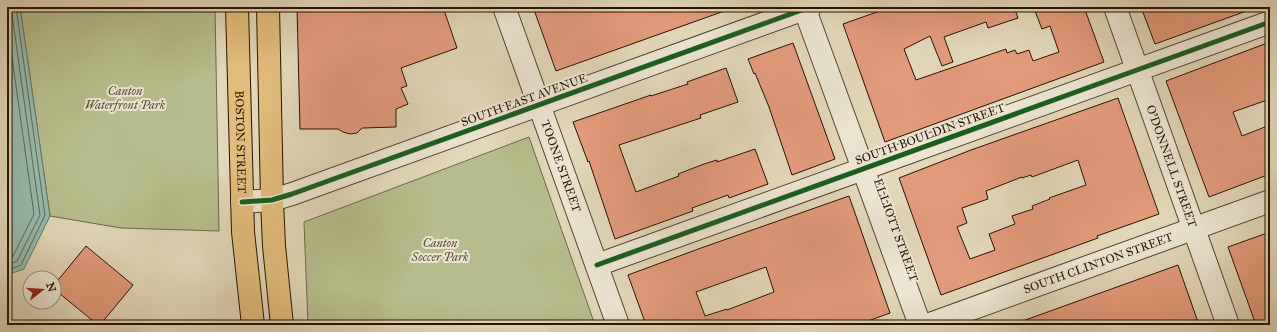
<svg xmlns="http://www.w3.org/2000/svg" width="1277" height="332" viewBox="0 0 1277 332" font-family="'IM FELL Great Primer',serif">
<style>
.green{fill:#b7bd8c;stroke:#6e6846}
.water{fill:#95baac;stroke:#697767}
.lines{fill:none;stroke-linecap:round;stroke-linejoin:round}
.shore{stroke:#5e6656;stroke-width:1}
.building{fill:#e19a7a;stroke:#261200;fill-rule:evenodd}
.minor-casing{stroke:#55432e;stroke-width:24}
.major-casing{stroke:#261200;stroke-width:24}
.minor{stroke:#ece5d1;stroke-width:22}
.major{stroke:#e1bc7c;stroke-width:22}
.cycleway-casing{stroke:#ece5d1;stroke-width:8}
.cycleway{stroke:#1b5e20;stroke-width:5}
.labels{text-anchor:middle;stroke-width:4;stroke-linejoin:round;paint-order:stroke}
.park-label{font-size:12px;font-style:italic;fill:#594e31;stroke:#ece5d1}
.street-label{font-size:12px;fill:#261200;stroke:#ece5d1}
</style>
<rect width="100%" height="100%" fill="#e2d7b8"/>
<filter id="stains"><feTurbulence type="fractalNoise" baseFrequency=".005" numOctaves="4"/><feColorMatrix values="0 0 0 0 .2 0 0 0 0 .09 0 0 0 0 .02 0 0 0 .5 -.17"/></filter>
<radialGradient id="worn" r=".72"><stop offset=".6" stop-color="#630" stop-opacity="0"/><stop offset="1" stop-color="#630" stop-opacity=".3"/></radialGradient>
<path class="green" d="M 20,7 L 215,7 L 219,231 L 121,228 L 50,216 Z
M 529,137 L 595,325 L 308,325 L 304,222 Z"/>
<path class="water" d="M 7,7 L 20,7 L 50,216 L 24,269 L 7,275 Z"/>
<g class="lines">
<path class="shore" d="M 7,22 L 34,214 L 13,256 L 7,259
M 7,266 L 17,261 L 40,215 L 11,7
M 7,271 L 21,265 L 45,215 L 16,7"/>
</g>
<path class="building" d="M 297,7 L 443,7 L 457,48 L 401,68 L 407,86 L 401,88 L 408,104 L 396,109 L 396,127 L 362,128 L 357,133 L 350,134 L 343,132 L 338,129 L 300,129 Z
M 533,7 L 729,7 L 730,9 L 556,71 Z
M 891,7 L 1014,7 L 1018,18 L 988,28 L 986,22 L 944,37 L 953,62 L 942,66 L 930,36 L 904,49 L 916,80 L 1006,49 L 1007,53 L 1015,50 L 1017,54 L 1029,50 L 1033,61 L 1059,52 L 1050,26 L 1042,29 L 1035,11 L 1047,7 L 1084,7 L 1104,62 L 885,142 L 843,24 Z
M 1141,7 L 1252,7 L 1252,9 L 1155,44 Z
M 1270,42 L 1270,99 L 1233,112 L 1242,136 L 1270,125 L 1270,174 L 1209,197 L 1166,81 Z
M 793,43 L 835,159 L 792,175 L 769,107 L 755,73 L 754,74 L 748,59 Z
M 726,68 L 738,102 L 700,115 L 701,118 L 619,145 L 636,192 L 679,176 L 678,174 L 704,164 L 717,160 L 717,162 L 755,149 L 768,184 L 729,198 L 728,195 L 692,208 L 693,211 L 615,239 L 589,161 L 588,162 L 573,122 L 651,95 L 651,96 L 688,84 L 687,82 Z
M 1118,98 L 1159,214 L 1097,236 L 1098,238 L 941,295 L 899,178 L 971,150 ZM 1078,160 L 1086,185 L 1049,198 L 1050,199 L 1032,206 L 1033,209 L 1012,216 L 1015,224 L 989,234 L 995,250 L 970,259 L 957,227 L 967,223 L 962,208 L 988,199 L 986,191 L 1022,177 L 1022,178 L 1031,175 L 1032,177 Z
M 849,196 L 890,313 L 857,325 L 646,325 L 628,275 L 701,248 ZM 766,267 L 774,292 L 727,310 L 727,309 L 705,316 L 696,292 Z
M 1270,232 L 1270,325 L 1256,325 L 1228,247 Z
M 86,246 L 133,285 L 100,325 L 98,325 L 54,289 L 54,285 Z
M 1178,265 L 1199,325 L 1017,325 L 1017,323 Z"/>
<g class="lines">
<defs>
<g id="minor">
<path id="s1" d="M 504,7 L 618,325"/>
<path d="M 804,7 L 920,325"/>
<path id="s2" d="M 1115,7 L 1228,325"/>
<path d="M 242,202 L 272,200 L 292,194 L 810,7"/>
<path d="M 597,265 L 1270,22"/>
<path id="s3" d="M 927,325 L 1270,201"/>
</g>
<g id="major">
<path id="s4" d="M 237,7 L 243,232 L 253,325"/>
<path d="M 268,7 L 272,200 L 274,246 L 282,325"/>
</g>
</defs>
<use href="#minor" class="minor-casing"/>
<use href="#major" class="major-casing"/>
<use href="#minor" class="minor"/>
<use href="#major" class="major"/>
<defs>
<path id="cycleway" d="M 242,202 L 272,200 L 292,194 L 810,7
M 597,265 L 1270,22"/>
</defs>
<use href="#cycleway" class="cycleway-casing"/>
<use href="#cycleway" class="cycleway"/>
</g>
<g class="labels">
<g class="park-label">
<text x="125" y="95">Canton<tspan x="125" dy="14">Waterfront Park</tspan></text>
<text x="440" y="247">Canton<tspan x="440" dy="14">Soccer Park</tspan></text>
</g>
<g class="street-label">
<text transform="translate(524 100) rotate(-20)" y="4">SOUTH EAST AVENUE</text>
<text transform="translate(930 134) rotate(-20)" y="4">SOUTH BOULDIN STREET</text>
<text dy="4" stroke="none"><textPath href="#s4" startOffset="135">BOSTON STREET</textPath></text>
<text dy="4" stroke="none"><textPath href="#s1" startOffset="169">TOONE STREET</textPath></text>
<text dy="4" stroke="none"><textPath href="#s2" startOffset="169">O'DONNELL STREET</textPath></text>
<text transform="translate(896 230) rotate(70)" y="4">ELLIOTT STREET</text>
<text dy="4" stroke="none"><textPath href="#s3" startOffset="182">SOUTH CLINTON STREET</textPath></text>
</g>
</g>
<rect width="1277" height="332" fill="none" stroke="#e2d7b8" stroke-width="24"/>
<rect x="8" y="8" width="1261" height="316" fill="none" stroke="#261200" stroke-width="2"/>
<rect x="12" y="12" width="1253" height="308" fill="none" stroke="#261200"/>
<g transform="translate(42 290) rotate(73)"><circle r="19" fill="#ece5d1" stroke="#9d917d"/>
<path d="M0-3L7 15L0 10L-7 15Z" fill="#8f2418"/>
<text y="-6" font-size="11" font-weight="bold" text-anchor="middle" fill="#261200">N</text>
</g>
<rect width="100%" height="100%" filter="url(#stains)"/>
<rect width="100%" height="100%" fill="url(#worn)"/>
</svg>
